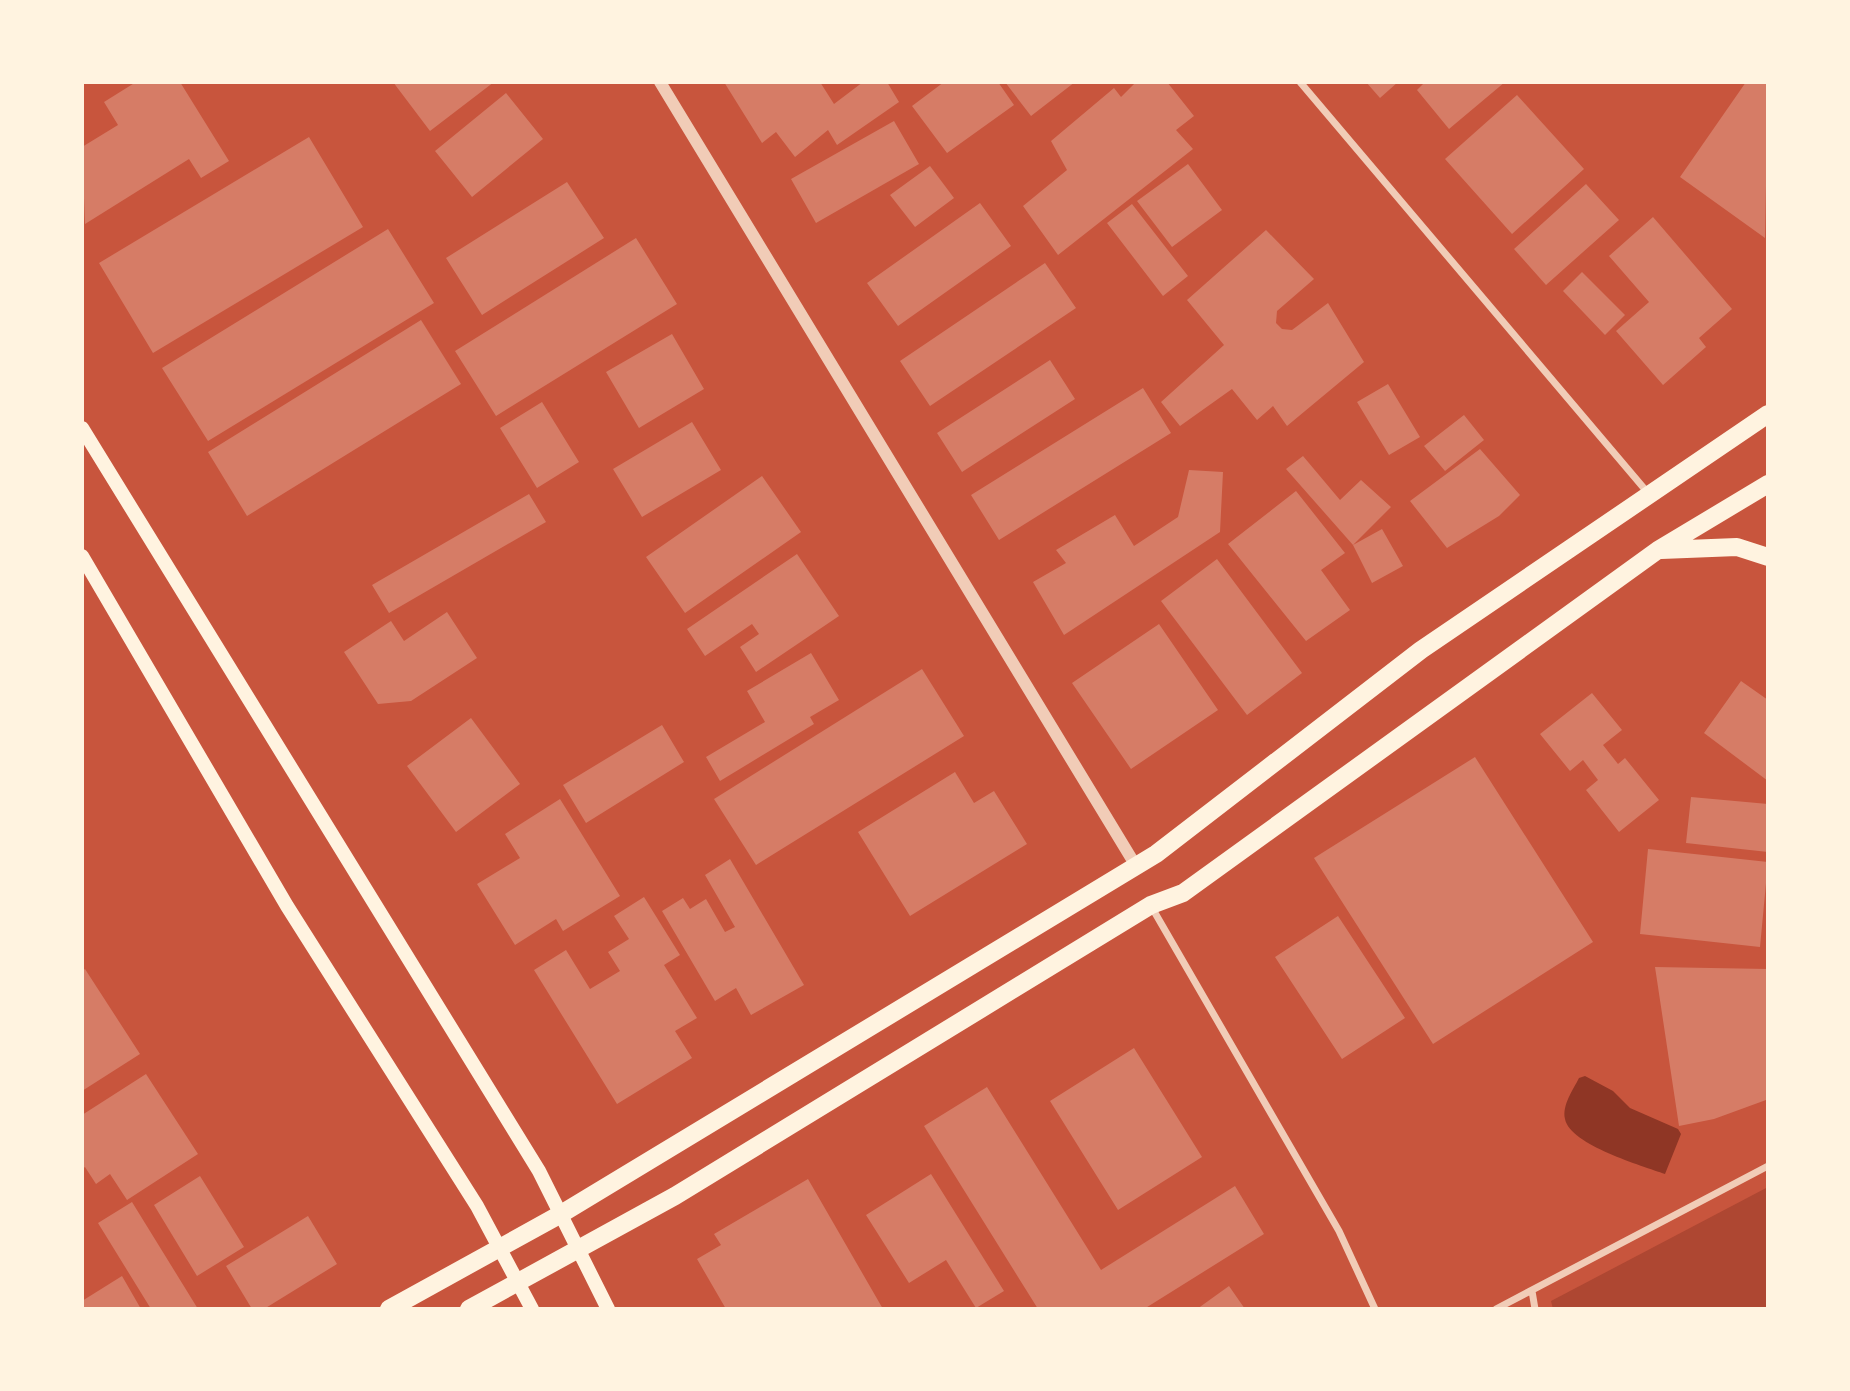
<svg xmlns="http://www.w3.org/2000/svg" width="1850" height="1391" viewBox="0 0 1850 1391" font-family="'Exo 2',sans-serif">
<style>
.green{fill:#ae4732}
.water{fill:#8f3625}
.building{fill:#d67c66}
.lines{fill:none;stroke-linecap:round;stroke-linejoin:round}
.minor{stroke:#f1ccb7;stroke-width:7}
.tertiary{stroke:#f1ccb7;stroke-width:12}
.secondary{stroke:#fff3e0;stroke-width:14}
.primary{stroke:#fff3e0;stroke-width:18}
</style>
<rect width="100%" height="100%" fill="#c8553d"/>
<path class="green" d="M 1768,1187 L 1768,1309 L 1553,1309 L 1551,1301 Z"/>
<path class="water" d="M 1585,1076 L 1613,1091 L 1630,1108 L 1678,1129 L 1681,1134 L 1665,1174 C 1643,1166 1570,1145 1565,1119 C 1562,1105 1573,1090 1579,1078 Z"/>
<path class="building" d="M 136,82 L 180,82 L 229,161 L 201,178 L 189,159 L 85,224 L 82,147 L 118,125 L 104,102 Z
M 393,82 L 494,82 L 430,131 Z
M 724,82 L 820,82 L 834,104 L 863,82 L 887,82 L 899,102 L 837,145 L 828,130 L 795,157 L 776,132 L 762,143 Z
M 944,82 L 998,82 L 1014,105 L 947,153 L 912,106 Z
M 1005,82 L 1075,82 L 1031,116 Z
M 1136,82 L 1167,82 L 1194,116 L 1176,130 L 1193,149 L 1058,255 L 1023,206 L 1067,170 L 1051,141 L 1114,88 L 1121,97 Z
M 1366,82 L 1398,82 L 1380,98 Z
M 1425,82 L 1505,82 L 1449,129 L 1417,90 Z
M 1746,82 L 1768,82 L 1765,238 L 1680,177 Z
M 506,93 L 543,139 L 472,197 L 435,151 Z
M 1517,95 L 1584,169 L 1512,234 L 1445,159 Z
M 894,121 L 919,164 L 816,223 L 791,179 Z
M 309,137 L 363,227 L 153,353 L 99,263 Z
M 1188,164 L 1222,210 L 1172,247 L 1137,201 Z
M 930,166 L 954,198 L 915,227 L 890,195 Z
M 567,182 L 604,238 L 482,315 L 446,258 Z
M 1586,184 L 1619,220 L 1546,285 L 1514,249 Z
M 980,203 L 1011,246 L 898,326 L 867,283 Z
M 1132,204 L 1188,276 L 1163,296 L 1107,223 Z
M 1653,217 L 1732,309 L 1699,338 L 1706,347 L 1663,385 L 1616,331 L 1649,302 L 1609,256 Z
M 388,229 L 434,303 L 208,441 L 162,368 Z
M 1266,230 L 1314,279 L 1277,311 L 1276,323 L 1282,329 L 1292,330 L 1328,303 L 1364,362 L 1287,426 L 1273,406 L 1257,420 L 1232,389 L 1180,426 L 1161,402 L 1224,345 L 1187,300 Z
M 636,238 L 677,304 L 496,416 L 455,351 Z
M 1045,263 L 1076,308 L 930,406 L 900,361 Z
M 1582,272 L 1625,315 L 1605,335 L 1563,291 Z
M 421,320 L 461,384 L 247,516 L 208,452 Z
M 672,334 L 704,389 L 639,428 L 606,372 Z
M 1050,360 L 1075,399 L 962,472 L 937,433 Z
M 1388,384 L 1420,437 L 1389,455 L 1357,402 Z
M 1143,388 L 1171,433 L 999,540 L 971,495 Z
M 542,402 L 579,462 L 537,488 L 500,428 Z
M 1464,415 L 1484,440 L 1445,471 L 1424,446 Z
M 692,422 L 721,470 L 642,517 L 613,469 Z
M 1480,449 L 1520,495 L 1499,516 L 1447,548 L 1410,501 Z
M 1303,456 L 1340,500 L 1361,480 L 1391,507 L 1353,545 L 1382,529 L 1403,566 L 1372,583 L 1353,545 L 1286,469 Z
M 1189,470 L 1223,472 L 1220,532 L 1064,635 L 1033,582 L 1066,563 L 1056,550 L 1115,515 L 1134,546 L 1178,517 Z
M 762,476 L 801,532 L 685,613 L 646,557 Z
M 1296,491 L 1345,553 L 1321,570 L 1350,610 L 1306,641 L 1228,544 Z
M 529,494 L 546,522 L 389,613 L 372,585 Z
M 797,554 L 839,616 L 756,672 L 740,647 L 759,634 L 752,624 L 705,656 L 687,629 Z
M 1217,559 L 1302,673 L 1247,715 L 1161,601 Z
M 447,612 L 477,658 L 411,701 L 378,704 L 344,652 L 391,621 L 404,641 Z
M 1159,624 L 1218,710 L 1131,769 L 1072,683 Z
M 811,653 L 839,700 L 810,717 L 814,724 L 720,781 L 706,757 L 765,722 L 747,691 Z
M 922,669 L 964,736 L 756,865 L 714,799 Z
M 1741,681 L 1768,700 L 1768,781 L 1704,733 Z
M 1592,693 L 1622,730 L 1603,745 L 1618,764 L 1625,758 L 1659,800 L 1619,832 L 1586,790 L 1598,780 L 1583,760 L 1570,771 L 1540,734 Z
M 471,718 L 520,784 L 456,832 L 407,766 Z
M 662,725 L 684,762 L 586,823 L 563,785 Z
M 1475,757 L 1593,942 L 1433,1044 L 1314,858 Z
M 955,772 L 974,803 L 994,791 L 1027,844 L 910,916 L 858,832 Z
M 1691,797 L 1768,804 L 1768,852 L 1686,843 Z
M 560,799 L 620,896 L 563,931 L 556,919 L 515,945 L 477,884 L 520,858 L 505,834 Z
M 1648,849 L 1768,862 L 1760,947 L 1640,934 Z
M 730,859 L 804,985 L 751,1015 L 736,988 L 715,1001 L 662,911 L 683,898 L 690,909 L 706,899 L 725,932 L 735,927 L 705,875 Z
M 644,897 L 680,955 L 664,965 L 697,1018 L 675,1031 L 692,1058 L 617,1104 L 534,970 L 566,950 L 590,989 L 620,971 L 608,952 L 629,939 L 614,916 Z
M 1338,916 L 1405,1018 L 1342,1059 L 1275,957 Z
M 1655,967 L 1768,969 L 1766,1100 L 1714,1119 L 1679,1126 Z
M 85,969 L 140,1054 L 82,1091 L 82,971 Z
M 1134,1048 L 1202,1157 L 1118,1210 L 1050,1101 Z
M 146,1074 L 198,1154 L 127,1200 L 110,1174 L 96,1184 L 85,1167 L 82,1169 L 82,1115 Z
M 987,1087 L 1101,1270 L 1235,1186 L 1264,1234 L 1144,1309 L 1038,1309 L 924,1126 Z
M 931,1174 L 1004,1291 L 976,1308 L 946,1260 L 909,1283 L 866,1215 Z
M 200,1176 L 244,1247 L 197,1276 L 154,1205 Z
M 808,1179 L 883,1309 L 726,1309 L 697,1259 L 721,1245 L 714,1234 Z
M 132,1202 L 198,1309 L 151,1309 L 98,1223 Z
M 308,1216 L 337,1264 L 264,1309 L 252,1309 L 226,1266 Z
M 122,1276 L 141,1309 L 82,1309 L 82,1301 Z
M 1229,1286 L 1245,1309 L 1197,1309 Z"/>
<g class="lines">
<path class="minor" d="M 1300,82 L 1648,493
M 1151,906 L 1339,1231 L 1375,1309
M 1532,1291 L 1535,1309
M 1496,1309 L 1768,1166"/>
<path class="tertiary" d="M 660,82 L 1136,866"/>
<path class="secondary" d="M 82,428 L 539,1171 L 608,1309
M 82,556 L 287,906 L 477,1206 L 532,1309"/>
<path class="primary" d="M 1661,550 L 1737,547 L 1768,557
M 389,1309 L 561,1214 L 1156,854 L 1421,650 L 1768,414
M 469,1309 L 675,1196 L 1151,905 L 1183,893 L 1658,550 L 1768,484"/>
</g>
<rect width="1850" height="1391" fill="none" stroke="#fff3e0" stroke-width="168"/>
</svg>
